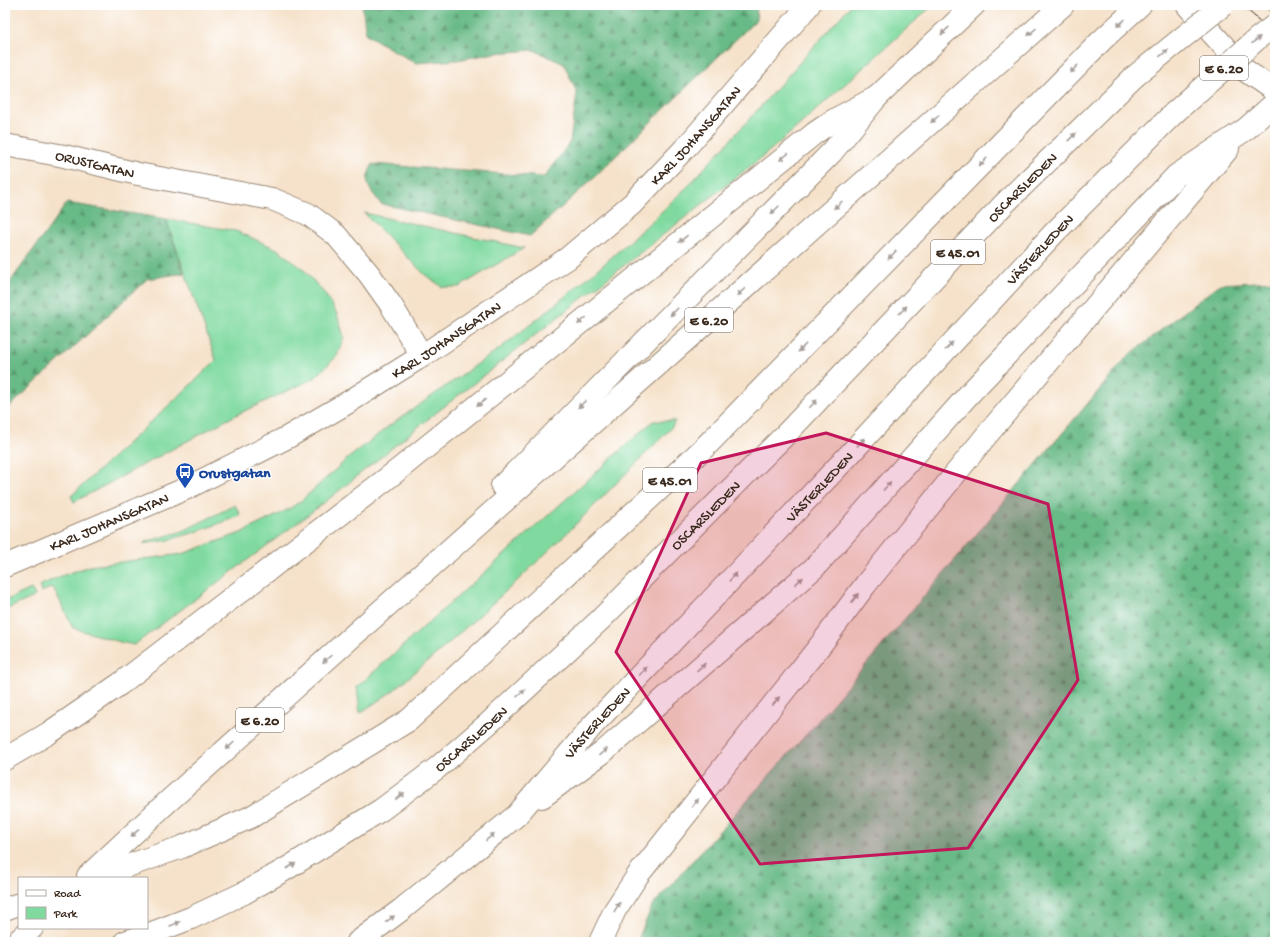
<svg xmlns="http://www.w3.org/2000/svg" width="1280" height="947" viewBox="0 0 1280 947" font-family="'Gochi Hand',sans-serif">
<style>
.green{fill:#80daa0;stroke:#5e825f}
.forest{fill:url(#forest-firs);stroke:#527252}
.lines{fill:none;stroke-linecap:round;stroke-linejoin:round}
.minor-casing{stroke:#988674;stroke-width:24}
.highway-casing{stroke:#988674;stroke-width:24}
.minor{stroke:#fff;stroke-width:22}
.highway{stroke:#fff;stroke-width:22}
.tram{stroke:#3b2a1e;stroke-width:1}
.highway-bridge-casing{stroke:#988674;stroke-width:24;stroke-linecap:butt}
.highway-bridge{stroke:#fff;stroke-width:22}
.oneway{fill:#a79f9a}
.marked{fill:#c2185b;fill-opacity:0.2;stroke:#c2185b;stroke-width:3;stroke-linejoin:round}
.labels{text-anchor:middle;stroke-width:3;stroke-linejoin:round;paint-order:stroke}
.shield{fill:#fff;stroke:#766a62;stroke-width:1}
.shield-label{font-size:14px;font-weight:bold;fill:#3b2a1e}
.street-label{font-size:15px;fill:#3b2a1e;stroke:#fff}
.transit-label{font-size:15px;font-weight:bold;fill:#164399;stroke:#fff;text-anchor:start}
</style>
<defs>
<pattern id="forest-firs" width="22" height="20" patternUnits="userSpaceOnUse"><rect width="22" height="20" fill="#68ba86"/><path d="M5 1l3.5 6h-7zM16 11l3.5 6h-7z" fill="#57976d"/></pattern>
</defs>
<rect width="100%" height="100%" fill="#fff"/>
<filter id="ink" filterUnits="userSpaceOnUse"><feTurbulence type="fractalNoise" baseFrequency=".025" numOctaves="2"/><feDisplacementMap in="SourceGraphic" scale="8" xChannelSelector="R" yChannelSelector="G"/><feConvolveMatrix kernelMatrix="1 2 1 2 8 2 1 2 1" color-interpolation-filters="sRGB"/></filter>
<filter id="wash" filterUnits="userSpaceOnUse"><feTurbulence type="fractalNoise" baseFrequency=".012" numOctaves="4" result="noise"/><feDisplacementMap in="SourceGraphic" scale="16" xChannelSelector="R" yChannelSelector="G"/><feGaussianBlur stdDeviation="0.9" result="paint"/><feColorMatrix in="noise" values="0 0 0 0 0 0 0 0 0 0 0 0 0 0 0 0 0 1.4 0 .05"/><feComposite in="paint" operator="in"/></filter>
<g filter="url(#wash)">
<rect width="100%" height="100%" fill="#f6e2ca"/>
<path class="green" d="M 851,5 L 933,5 L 794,130 L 761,158 L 413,431 L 325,502 L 134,645 L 120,642 L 73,628 L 53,587 L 41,592 L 39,586 L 61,576 L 90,566 L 182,554 L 241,533 L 289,509 L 302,500 L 346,460 L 389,426 L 499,349 L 545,313 L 604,264 L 655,218 L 689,185 L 744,125 Z
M 364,213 L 524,248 L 459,287 L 442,287 L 424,274 Z
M 166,219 L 236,231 L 277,249 L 303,269 L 325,294 L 337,314 L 344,337 L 337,356 L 315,378 L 234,416 L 74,502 L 71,496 L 197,379 L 216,360 Z
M 653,421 L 675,421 L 672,427 L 569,531 L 515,583 L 440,651 L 394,690 L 360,713 L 357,687 Z
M 235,505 L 240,514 L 237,517 L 196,532 L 169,540 L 143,544 L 145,542 L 183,531 Z
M 31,589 L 35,595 L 34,597 L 5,610 L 5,601 Z"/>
<path class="forest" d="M 362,5 L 757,5 L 756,20 L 588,183 L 530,236 L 381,204 C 369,188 362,183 373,164 L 544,177 L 570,142 L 577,93 L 564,64 L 534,50 L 495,53 L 457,60 L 416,63 L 394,51 L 366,34 Z
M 67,203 L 166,219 L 184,273 L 147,279 L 5,411 L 5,289 Z
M 1275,281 L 1275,942 L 637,942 L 652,906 L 812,728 L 1128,356 L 1220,284 Z"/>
</g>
<g filter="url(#ink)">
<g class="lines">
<defs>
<g id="minor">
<path d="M 1187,5 L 1246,71 L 1275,91"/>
<path id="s1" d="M 5,145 L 64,156 L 138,174 L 272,199 L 308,214 L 336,235 L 369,274 L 391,305 L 422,356"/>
<path id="s2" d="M 5,566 L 185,489 L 288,437 L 347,403 L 422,356 L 568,258 L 632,204 L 688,145 L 809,5"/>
</g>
<g id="highway">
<path d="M 502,486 L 832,152 L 877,97 L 974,5"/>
<path d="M 5,759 L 49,733 L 120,684 L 398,470 L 815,133 L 834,120 L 877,97"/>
<path d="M 542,797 L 602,753 L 814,568 L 971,392 L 1176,176 L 1246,129 L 1275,103"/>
<path d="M 88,876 L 163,806 L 356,633 L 1063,5"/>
<path d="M 93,878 L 182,847 L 251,817 L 409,720 L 705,447 L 1101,41 L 1140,5"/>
<path d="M 5,909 L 19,904"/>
<path d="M 17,942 L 32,928"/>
<path id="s3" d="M 125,942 L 147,935 L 191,918 L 244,893 L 286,869 L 381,810 L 437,768 L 489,723 L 600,620 L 787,433 L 1005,203 L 1134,77"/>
<path id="s4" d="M 358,942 L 401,910 L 517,815 L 593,725 L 848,456 L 1054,233 L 1174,113"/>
<path d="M 600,942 L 615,910 L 638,875 L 822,643 L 866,584 L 986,436 L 1228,149"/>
</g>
</defs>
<use href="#minor" class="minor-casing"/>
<use href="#highway" class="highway-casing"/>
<use href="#minor" class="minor"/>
<use href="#highway" class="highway"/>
<path class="tram" d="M 1242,5 L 1275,35
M 1263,5 L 1275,16"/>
<defs>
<path id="highway-bridge" d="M 1134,77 L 1223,5
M 1174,113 L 1258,38 L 1275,25"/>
</defs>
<use href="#highway-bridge" class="highway-bridge-casing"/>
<use href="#highway-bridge" class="highway-bridge"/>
</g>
<defs><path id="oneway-solid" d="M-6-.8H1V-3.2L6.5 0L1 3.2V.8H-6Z"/></defs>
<g class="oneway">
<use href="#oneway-solid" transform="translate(1121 23) rotate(138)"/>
<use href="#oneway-solid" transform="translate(945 31) rotate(137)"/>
<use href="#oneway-solid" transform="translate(1032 32) rotate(138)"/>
<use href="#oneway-solid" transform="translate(1256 40) rotate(-41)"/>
<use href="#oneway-solid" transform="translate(1164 53) rotate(-39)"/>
<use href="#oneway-solid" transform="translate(1074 69) rotate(134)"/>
<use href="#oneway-solid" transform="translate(935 119) rotate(138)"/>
<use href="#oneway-solid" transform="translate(1072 137) rotate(-44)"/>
<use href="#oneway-solid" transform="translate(784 157) rotate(141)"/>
<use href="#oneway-solid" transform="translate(983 162) rotate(134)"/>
<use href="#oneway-solid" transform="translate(838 205) rotate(138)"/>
<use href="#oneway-solid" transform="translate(775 210) rotate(135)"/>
<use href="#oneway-solid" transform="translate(683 239) rotate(141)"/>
<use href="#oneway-solid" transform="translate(892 255) rotate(134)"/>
<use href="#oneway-solid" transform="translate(741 292) rotate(138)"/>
<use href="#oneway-solid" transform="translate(903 310) rotate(-46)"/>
<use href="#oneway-solid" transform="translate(674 312) rotate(135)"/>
<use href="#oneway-solid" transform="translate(582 321) rotate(141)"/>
<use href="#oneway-solid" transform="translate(949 346) rotate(-47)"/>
<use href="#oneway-solid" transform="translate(802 348) rotate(134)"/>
<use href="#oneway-solid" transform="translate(481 403) rotate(141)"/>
<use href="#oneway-solid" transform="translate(582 404) rotate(135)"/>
<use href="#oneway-solid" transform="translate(813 404) rotate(-46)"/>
<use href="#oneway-solid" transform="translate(861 442) rotate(-47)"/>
<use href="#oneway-solid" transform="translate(887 486) rotate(-48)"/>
<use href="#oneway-solid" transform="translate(733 577) rotate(-47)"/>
<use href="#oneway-solid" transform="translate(799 581) rotate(-41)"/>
<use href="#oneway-solid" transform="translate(855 598) rotate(-53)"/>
<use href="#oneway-solid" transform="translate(327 659) rotate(138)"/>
<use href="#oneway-solid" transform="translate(701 667) rotate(-41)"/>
<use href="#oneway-solid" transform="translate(643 671) rotate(-47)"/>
<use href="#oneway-solid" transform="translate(521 693) rotate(-43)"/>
<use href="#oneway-solid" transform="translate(776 701) rotate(-52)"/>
<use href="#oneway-solid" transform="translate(230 746) rotate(138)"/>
<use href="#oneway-solid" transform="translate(603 752) rotate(-39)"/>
<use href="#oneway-solid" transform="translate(400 796) rotate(-37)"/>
<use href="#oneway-solid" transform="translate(695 803) rotate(-52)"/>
<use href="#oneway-solid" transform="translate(135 833) rotate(137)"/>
<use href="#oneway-solid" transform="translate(490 837) rotate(-40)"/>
<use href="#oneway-solid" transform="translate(291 866) rotate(-31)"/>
<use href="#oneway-solid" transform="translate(617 907) rotate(-58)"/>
<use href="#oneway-solid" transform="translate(390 919) rotate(-36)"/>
<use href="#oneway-solid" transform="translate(175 924) rotate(-22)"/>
</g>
</g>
<path class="marked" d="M 826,433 L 1048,504 L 1078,680 L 968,848 L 760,864 L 616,652 L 701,463 Z"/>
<defs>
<symbol id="bus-pin" viewBox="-11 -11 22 30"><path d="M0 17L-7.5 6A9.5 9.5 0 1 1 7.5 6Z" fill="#1a4fb4" stroke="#fff"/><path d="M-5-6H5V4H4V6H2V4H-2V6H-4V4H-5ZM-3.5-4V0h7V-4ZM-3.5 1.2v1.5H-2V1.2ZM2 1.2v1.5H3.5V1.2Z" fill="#fff"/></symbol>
</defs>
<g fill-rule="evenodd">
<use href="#bus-pin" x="174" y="461" width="22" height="30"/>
</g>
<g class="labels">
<g class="shield">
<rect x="1200" y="56" width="48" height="24" rx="3"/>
<rect x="931" y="240" width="54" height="24" rx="3"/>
<rect x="685" y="308" width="48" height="24" rx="3"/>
<rect x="643" y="468" width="54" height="24" rx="3"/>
<rect x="236" y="708" width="48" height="24" rx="3"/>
</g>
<g class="shield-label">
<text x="1224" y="73">E 6.20</text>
<text x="958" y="257">E 45.01</text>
<text x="709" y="325">E 6.20</text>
<text x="670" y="485">E 45.01</text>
<text x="260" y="725">E 6.20</text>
</g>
<g class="street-label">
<text dy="5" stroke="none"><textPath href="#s2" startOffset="821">KARL JOHANSGATAN</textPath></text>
<text dy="5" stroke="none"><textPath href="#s1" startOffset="92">ORUSTGATAN</textPath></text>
<text dy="5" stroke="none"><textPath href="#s3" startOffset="1184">OSCARSLEDEN</textPath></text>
<text dy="5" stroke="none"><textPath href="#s4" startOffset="974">VÄSTERLEDEN</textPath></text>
<text dy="5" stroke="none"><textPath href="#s2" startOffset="497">KARL JOHANSGATAN</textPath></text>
<text dy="5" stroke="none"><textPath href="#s4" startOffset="650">VÄSTERLEDEN</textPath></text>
<text dy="5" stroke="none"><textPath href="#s3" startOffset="728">OSCARSLEDEN</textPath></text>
<text dy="5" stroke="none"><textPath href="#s2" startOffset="113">KARL JOHANSGATAN</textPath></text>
<text dy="5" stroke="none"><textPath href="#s4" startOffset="326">VÄSTERLEDEN</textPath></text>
<text dy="5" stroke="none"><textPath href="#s3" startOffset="404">OSCARSLEDEN</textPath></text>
</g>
<g class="transit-label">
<text x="199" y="477">Orustgatan</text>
</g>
</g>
<rect width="1280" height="947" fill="none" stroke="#fff" stroke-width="20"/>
<rect x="18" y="877" width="130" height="52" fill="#ffffff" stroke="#b1aaa5"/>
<rect x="26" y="890" width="20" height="6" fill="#ffffff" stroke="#b1aaa5"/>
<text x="54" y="897" font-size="12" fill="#3b2a1e">Road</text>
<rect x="26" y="907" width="20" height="12" fill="#80daa0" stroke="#b1aaa5"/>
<text x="54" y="917" font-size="12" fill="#3b2a1e">Park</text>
</svg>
